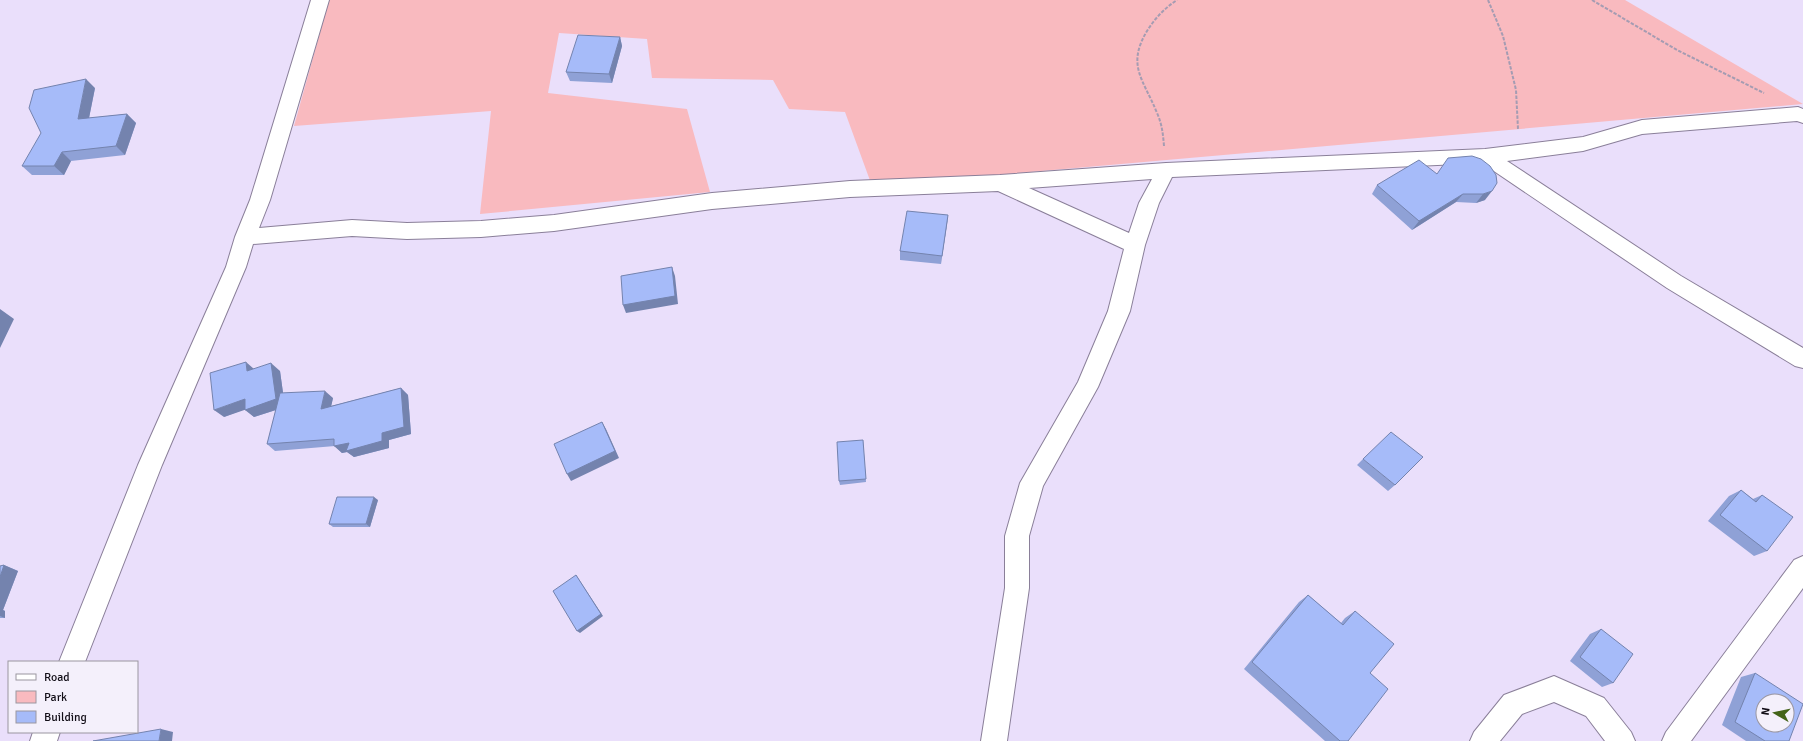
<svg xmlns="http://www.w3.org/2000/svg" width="1803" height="741" viewBox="0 0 1803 741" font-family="Signika,sans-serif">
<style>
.green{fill:#f9babf}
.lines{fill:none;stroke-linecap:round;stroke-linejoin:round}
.minor-casing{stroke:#8a7f99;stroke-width:2}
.path{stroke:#a59cb2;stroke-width:2;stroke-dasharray:3.5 1.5;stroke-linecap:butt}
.minor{fill:#fff;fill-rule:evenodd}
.wall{fill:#8fa1d6}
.shaded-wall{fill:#7483ae}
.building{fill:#a6bbf9;stroke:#7483ae;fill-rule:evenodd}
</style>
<rect width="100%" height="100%" fill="#eadffb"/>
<path class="green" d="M 329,0 L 1625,0 L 1803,104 L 872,186 L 845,112 L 789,109 L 773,80 L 652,78 L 647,39 L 559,33 L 548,93 L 687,109 L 710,192 L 480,214 L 491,111 L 294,126 Z"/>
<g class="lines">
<defs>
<path id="minor" d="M 311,0 L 329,0 L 270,200 L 259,228 L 352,220 L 407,223 L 481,221 L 554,215 L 712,193 L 850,181 L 1000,175 L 1166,163 L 1485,149 L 1583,137 L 1642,120 L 1798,107 L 1803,109 L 1803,123 L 1797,121 L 1642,134 L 1583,151 L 1507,161 L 1681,276 L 1803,348 L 1803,368 L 1795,366 L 1667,288 L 1482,163 L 1172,177 L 1159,203 L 1145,245 L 1130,311 L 1098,387 L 1043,486 L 1029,536 L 1029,588 L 1007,741 L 981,741 L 1005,588 L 1005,536 L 1020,483 L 1078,382 L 1108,311 L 1124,249 L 998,191 L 850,197 L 712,209 L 554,231 L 481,237 L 407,239 L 352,236 L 253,244 L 246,267 L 162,465 L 85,662 L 59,662 L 138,465 L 226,267 L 235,237 L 250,200 ZM 1152,179 L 1139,203 L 1129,233 L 1029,188 Z
M 1803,556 L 1803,588 L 1691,741 L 1662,741 L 1666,732 L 1794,560 Z
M 1554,676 L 1604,698 L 1631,732 L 1635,741 L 1605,741 L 1586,716 L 1554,702 L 1522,714 L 1500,741 L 1470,741 L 1474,732 L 1504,695 Z
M 33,732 L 60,732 L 57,741 L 30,741 Z"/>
</defs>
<use href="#minor" class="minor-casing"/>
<path class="path" d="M 1488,0 L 1503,36 L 1516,90 L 1518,129
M 1592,0 L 1677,50 L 1764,93
M 1164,146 C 1163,134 1162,124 1157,113 C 1144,80 1126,66 1147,31 C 1155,18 1165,8 1177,0"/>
<use href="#minor" class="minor"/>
</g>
<path class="wall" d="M 620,37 L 622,46 L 612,83 L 570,81 L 566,72 Z
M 95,88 L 89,118 L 127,114 L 136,123 L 125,155 L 71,161 L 64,175 L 32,175 L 22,166 Z
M 1472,156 L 1485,200 L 1476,203 L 1456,202 L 1412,230 L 1372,194 L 1377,185 L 1437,174 Z
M 948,215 L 947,224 L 941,264 L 900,260 L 900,251 Z
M 254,369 L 280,371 L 283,393 L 333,398 L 331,406 L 401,388 L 408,395 L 411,434 L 389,440 L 389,448 L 354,457 L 347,452 L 342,453 L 335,446 L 275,451 L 267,444 L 276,410 L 254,417 L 245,409 L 224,417 Z
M 863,440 L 866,482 L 840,485 L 839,481 Z
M 1363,459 L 1395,485 L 1388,491 L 1357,465 Z
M 1741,490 L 1753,499 L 1762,495 L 1767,551 L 1754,556 L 1708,521 L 1729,496 Z
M 378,500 L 370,527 L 333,527 L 329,524 Z
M 4,565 L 18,571 L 3,610 L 5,611 L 5,618 L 0,618 L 0,566 Z
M 1308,595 L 1341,623 L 1345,618 L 1355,611 L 1370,673 L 1348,741 L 1325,741 L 1244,669 L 1299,602 Z
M 1601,629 L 1613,683 L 1602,687 L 1570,661 L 1590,634 Z
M 1755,673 L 1789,741 L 1746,741 L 1722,725 L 1741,677 Z"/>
<path class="shaded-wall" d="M 620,37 L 622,46 L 612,83 L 609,74 Z
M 86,79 L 95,88 L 87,128 L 78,119 Z
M 127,114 L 136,123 L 125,155 L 116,146 Z
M 62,152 L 71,161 L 64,175 L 54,166 Z
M 1492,191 L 1485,200 L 1476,203 L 1483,194 Z
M 1463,194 L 1456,202 L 1412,230 L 1419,221 Z
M 948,215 L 947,224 L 941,264 L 942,256 Z
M 672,267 L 675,276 L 678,304 L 626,313 L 623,305 Z
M 0,309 L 14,319 L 0,348 Z
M 246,362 L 254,369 L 247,371 Z
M 271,363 L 280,371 L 285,407 L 254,417 L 245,410 Z
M 401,388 L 408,395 L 411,434 L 389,440 L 389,448 L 354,457 L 347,452 L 342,453 L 334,446 L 382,433 Z
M 325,391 L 333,398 L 329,416 L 321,409 Z
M 245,399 L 253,407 L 224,417 L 214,410 Z
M 602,422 L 606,429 L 619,458 L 571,481 L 567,474 Z
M 374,497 L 378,500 L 370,527 L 366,524 Z
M 4,565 L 18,571 L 3,610 L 5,611 L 5,618 L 0,616 L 0,577 Z
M 576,575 L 578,578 L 603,616 L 580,633 L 577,631 Z
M 161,729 L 173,732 L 172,741 L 159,741 Z"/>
<path class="building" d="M 578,35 L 620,37 L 609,74 L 566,72 Z
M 86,79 L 78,119 L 127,114 L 116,146 L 62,152 L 54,166 L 22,166 L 41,133 L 29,108 L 34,90 Z
M 1472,156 L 1481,159 L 1490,166 L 1496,175 L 1497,183 L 1492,191 L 1483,194 L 1463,194 L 1419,221 L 1377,185 L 1419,160 L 1437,174 L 1448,158 Z
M 907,211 L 948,215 L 942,256 L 900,251 Z
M 672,267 L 675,296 L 623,305 L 621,276 Z
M 246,362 L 247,371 L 271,363 L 276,399 L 245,410 L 245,399 L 214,410 L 210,373 Z
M 401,388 L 404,427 L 382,433 L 382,441 L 346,451 L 349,443 L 334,446 L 334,439 L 267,444 L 280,393 L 325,391 L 321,409 Z
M 602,422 L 615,451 L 567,474 L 554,444 Z
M 1391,432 L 1423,457 L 1395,485 L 1363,459 Z
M 863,440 L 866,479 L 839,481 L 837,442 Z
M 1741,490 L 1756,502 L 1762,495 L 1793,517 L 1767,551 L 1720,515 Z
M 337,497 L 374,497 L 366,524 L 329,524 Z
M 4,565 L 0,577 L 0,566 Z
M 576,575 L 601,614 L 577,631 L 553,591 Z
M 1308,595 L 1343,625 L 1355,611 L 1394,644 L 1370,673 L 1388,689 L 1348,741 L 1340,741 L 1252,662 Z
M 1601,629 L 1633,654 L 1613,683 L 1580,657 Z
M 1755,673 L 1803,704 L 1789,741 L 1765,741 L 1735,722 ZM 1763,701 L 1787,701 L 1787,725 L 1763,725 Z
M 161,729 L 159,741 L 93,741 Z"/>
<rect x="8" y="661" width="130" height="72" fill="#f4f0fb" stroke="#9a96a0"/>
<rect x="16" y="674" width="20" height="6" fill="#ffffff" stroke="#9a96a0"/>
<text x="44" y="681" font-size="12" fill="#120e17">Road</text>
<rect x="16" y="691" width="20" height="12" fill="#f9babf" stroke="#9a96a0"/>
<text x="44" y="701" font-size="12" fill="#120e17">Park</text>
<rect x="16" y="711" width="20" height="12" fill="#a6bbf9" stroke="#9a96a0"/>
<text x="44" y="721" font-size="12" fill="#120e17">Building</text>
<g transform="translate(1775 713) rotate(279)"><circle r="19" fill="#f4f0fb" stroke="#9a96a0"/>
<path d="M0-3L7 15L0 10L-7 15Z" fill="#436319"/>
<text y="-6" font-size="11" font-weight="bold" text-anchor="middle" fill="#120e17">N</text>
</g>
</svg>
